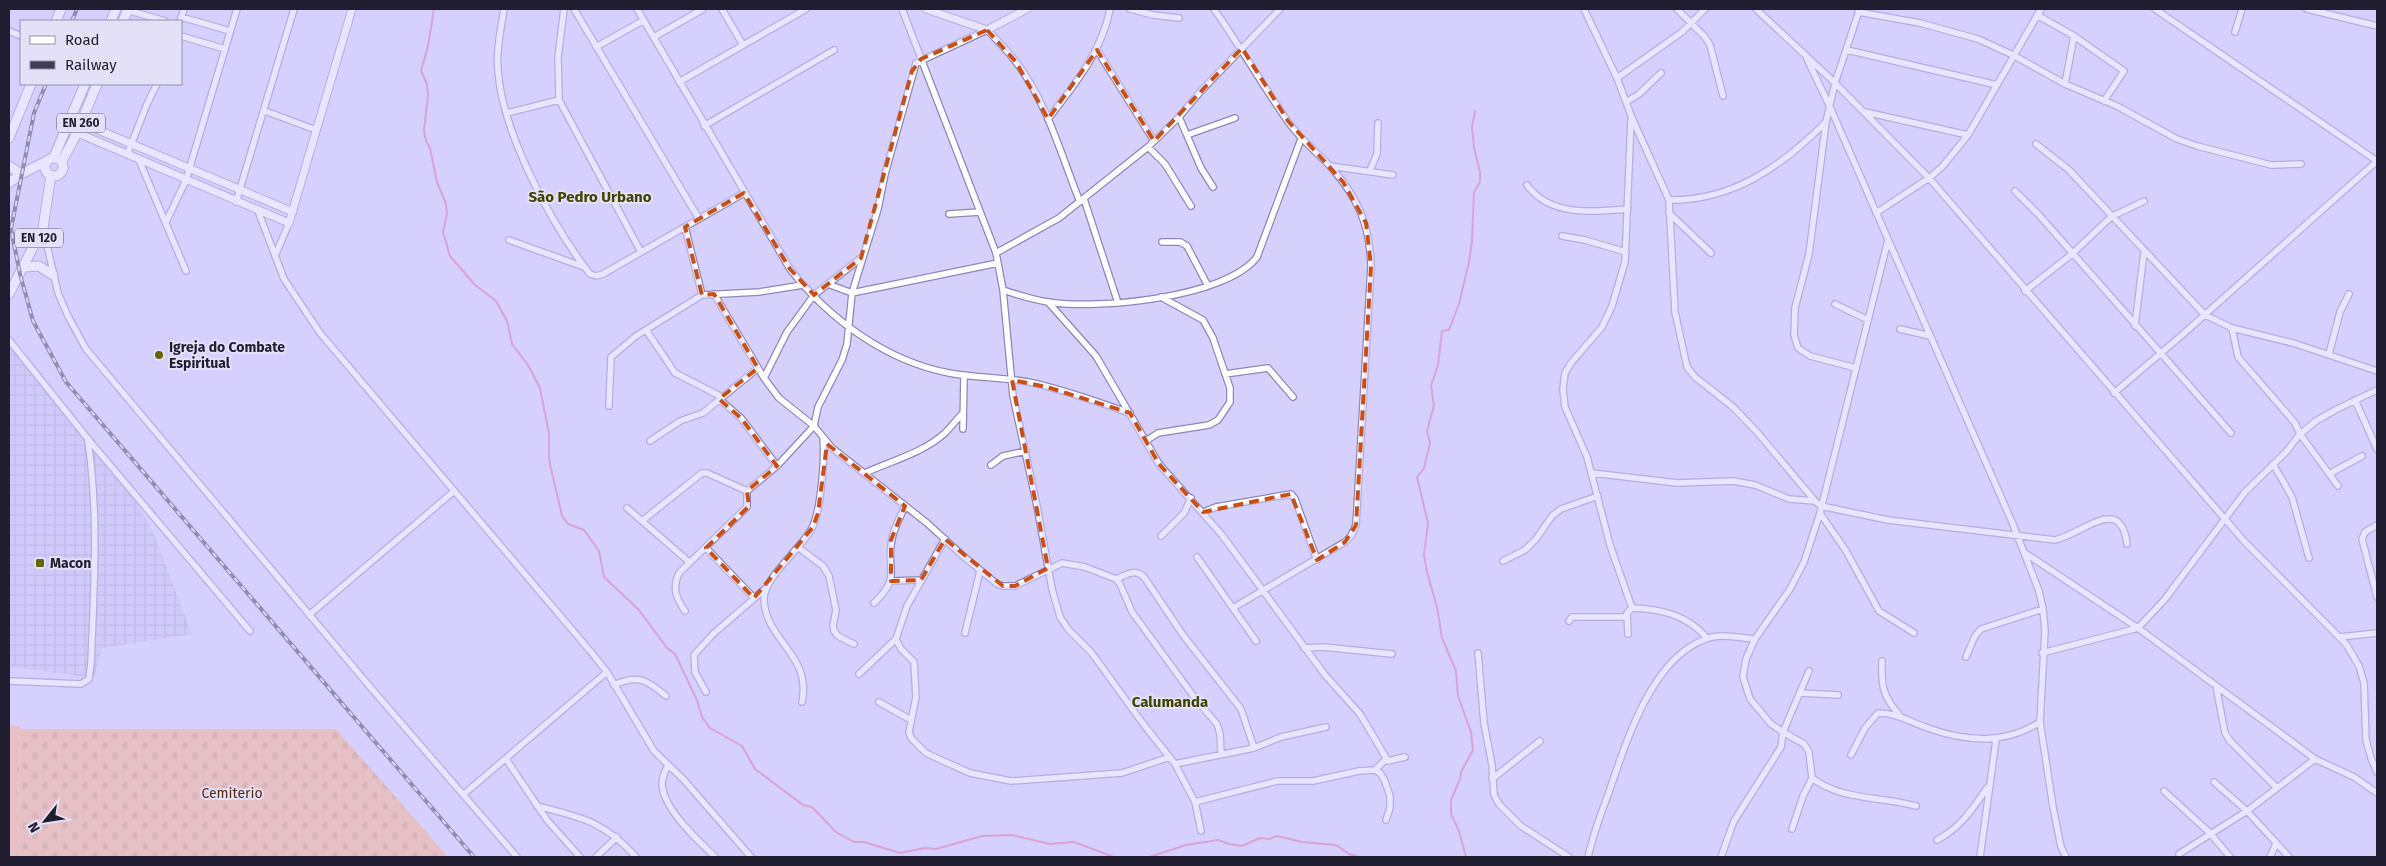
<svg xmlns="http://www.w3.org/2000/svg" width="2386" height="866" viewBox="0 0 2386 866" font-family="'Fira Sans',sans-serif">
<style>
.industrial{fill:url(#industrial-grid)}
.grass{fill:url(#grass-tufts)}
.cemetery{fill:url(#cemetery-stones)}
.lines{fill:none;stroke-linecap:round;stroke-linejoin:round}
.stream{stroke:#df6fa5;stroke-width:2}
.minor-casing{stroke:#8f87bb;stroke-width:8}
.tertiary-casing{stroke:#8f87bb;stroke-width:9}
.primary-casing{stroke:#8f87bb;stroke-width:11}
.minor{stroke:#fff;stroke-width:5.5}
.tertiary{stroke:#fff;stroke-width:7}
.primary{stroke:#fff;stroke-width:9}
.rail-casing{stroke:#3f3b53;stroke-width:4}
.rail{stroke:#e3e0f7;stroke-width:2;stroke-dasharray:5.5;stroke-linecap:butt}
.marked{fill:none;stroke:#ca5012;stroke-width:4;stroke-dasharray:10 6;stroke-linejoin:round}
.poi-dot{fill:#646601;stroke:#e3e0f7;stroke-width:2}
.labels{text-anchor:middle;stroke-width:4;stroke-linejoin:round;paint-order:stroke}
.shield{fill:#e3e0f7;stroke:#5a586c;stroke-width:1}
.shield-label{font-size:12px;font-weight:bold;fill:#201d31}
.poi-label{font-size:14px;font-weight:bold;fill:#201d31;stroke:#e3e0f7;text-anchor:start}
.park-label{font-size:14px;fill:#542a0f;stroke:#e3e0f7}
.neighbourhood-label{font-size:15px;font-weight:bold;fill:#404200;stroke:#e3e0f7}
</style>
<defs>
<pattern id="industrial-grid" width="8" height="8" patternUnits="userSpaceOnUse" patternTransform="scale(1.25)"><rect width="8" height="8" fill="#c9c2f3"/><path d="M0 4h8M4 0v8" fill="none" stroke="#aca6d1"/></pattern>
<pattern id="grass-tufts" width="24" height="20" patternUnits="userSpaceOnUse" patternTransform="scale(1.25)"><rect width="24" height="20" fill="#fbad7f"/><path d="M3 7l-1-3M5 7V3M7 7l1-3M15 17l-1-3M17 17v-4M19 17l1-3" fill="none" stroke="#d7946e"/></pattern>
<pattern id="cemetery-stones" width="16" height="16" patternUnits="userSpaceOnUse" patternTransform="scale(1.25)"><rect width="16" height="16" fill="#fbad7f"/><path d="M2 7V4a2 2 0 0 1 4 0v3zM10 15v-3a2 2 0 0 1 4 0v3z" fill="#d7946e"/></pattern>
</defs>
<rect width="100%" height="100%" fill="#d6d0fd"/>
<path class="industrial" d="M 9,346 L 135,500 L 153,532 L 192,634 L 102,648 L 94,678 L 9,666 Z"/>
<path class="grass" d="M 9,726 L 20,726 L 17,857 L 9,857 Z"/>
<path class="cemetery" d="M 20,729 L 336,729 L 448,857 L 17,857 Z"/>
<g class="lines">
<path class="stream" d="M 434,9 L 428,46 L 421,71 L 427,84 L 428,95 L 424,131 L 426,141 L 430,148 L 437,182 L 446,204 L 447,214 L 443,232 L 446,242 L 450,256 L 475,285 L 496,301 L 507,321 L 512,344 L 528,365 L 540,388 L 549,434 L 549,460 L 562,516 L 568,524 L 584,530 L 599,551 L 604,577 L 639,610 L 667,648 L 675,654 L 697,700 L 702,717 L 710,728 L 742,746 L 755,769 L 803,805 L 812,807 L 836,832 L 854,842 L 864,842 L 900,853 L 925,848 L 936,849 L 982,836 L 1012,835 L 1050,844 L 1074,842 L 1114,857
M 1149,857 L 1186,845 L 1218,840 L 1229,844 L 1242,846 L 1260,838 L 1269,839 L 1277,836 L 1302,842 L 1336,845 L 1349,854 L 1359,857
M 1466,857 L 1459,831 L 1451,814 L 1451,800 L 1460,779 L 1461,772 L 1473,750 L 1471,732 L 1458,696 L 1456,671 L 1442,638 L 1437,607 L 1427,572 L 1424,555 L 1428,523 L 1417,477 L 1424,468 L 1430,443 L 1427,431 L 1434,405 L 1431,386 L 1438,365 L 1442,331 L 1449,330 L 1459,304 L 1469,262 L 1472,241 L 1474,192 L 1480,182 L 1480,172 L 1474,148 L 1472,127 L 1475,111"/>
<defs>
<path id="minor" d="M 504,9 C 501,28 496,50 498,70 C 502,132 551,224 590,274 L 596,276 L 603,274 L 744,193
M 564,9 L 558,57 L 559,100 L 641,252
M 574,9 L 699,219
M 637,9 L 790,269 C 829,319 886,361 949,373 C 975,378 1002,377 1028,382 C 1063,389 1097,402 1130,413
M 722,9 L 743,45
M 902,9 L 996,253 L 1003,290 L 1013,396 L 1037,506 L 1052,589 L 1060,617 L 1068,629 L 1091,652 L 1144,725 L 1175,764 L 1195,802 L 1201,831
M 1130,9 L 1153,15 L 1179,18
M 1214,9 C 1240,46 1263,86 1289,123 C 1301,140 1317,152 1331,167 C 1358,198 1370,225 1371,266 L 1356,525 L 1351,536 L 1345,542 L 1233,608
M 1584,9 L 1617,78 L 1632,118 L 1669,200 L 1675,312 L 1687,367 L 1695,377 L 1733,407 L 1757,432 L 1815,501 L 1821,506 L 1888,520 L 2055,540 C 2081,535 2121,493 2127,544
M 1677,9 L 1705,37 L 1710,45 L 1723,96
M 1756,9 L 1835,83 L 1929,178 L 2244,541 L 2346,644 L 2359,666 L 2364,683 L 2366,740 L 2371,758 L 2377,772
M 2155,9 L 2377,161
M 2307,9 L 2377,26
M 127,10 L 165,21
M 1858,12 L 1920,23 L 1978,39 L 2013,55 L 2065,84 L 2117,106 L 2177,139 L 2197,146 L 2271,165 L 2301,164
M 2037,15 L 2074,36 L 2065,84
M 181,17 L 230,31
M 180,21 L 184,9
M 9,31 L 21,36
M 2235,32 L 2242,9
M 181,36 L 225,49
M 2074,36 L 2124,71 L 2104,101
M 654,37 L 703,9
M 596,47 L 644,20
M 1097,50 L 1154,141
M 1847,50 L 1997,85
M 1807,59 L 1830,107 L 2012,522 L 2039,591 L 2043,609 L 2045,631 L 2040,722 L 2053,807 L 2061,847 L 2066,857
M 1617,78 L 1682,32 L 1705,9
M 679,82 L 806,9
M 1626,102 L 1639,94 L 1661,73
M 265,111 L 316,130
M 1865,112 L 1968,135
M 507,113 L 559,100
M 1179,117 L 1201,168 L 1213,187
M 1048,119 C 1074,85 1102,52 1110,9
M 1631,119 L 1625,262 L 1612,306 L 1602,327 L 1571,363 L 1565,373 L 1563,389 L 1565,407 L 1587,457 L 1610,545 L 1632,608
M 704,126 L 834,50
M 1187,135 L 1235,118
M 2036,144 L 2069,170 L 2205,315 L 2232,328 L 2293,343 L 2377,371
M 1148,147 L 1165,164 L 1191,206
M 127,155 L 147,104 L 157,84
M 139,160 L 186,271
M 1330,166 L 1393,175
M 1370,170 L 1377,154 L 1378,123
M 1527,185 C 1550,217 1594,212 1628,209
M 2015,191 L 2039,215 L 2231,433
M 1084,199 L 1118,303
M 1669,200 C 1733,201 1782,166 1826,122
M 236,202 L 294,9
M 258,211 L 284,279 L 320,333 L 591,652 L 607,672 L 654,751 L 684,780 L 751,857
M 1669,213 L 1711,253
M 1876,213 L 1929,178 L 1942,167 L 1968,135 L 2041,9
M 949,214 L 980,212
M 166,222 L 186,180 L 237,9
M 685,227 L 702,295
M 43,228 L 58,293 L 68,316 L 86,349 L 371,688 L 517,857
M 1562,236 L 1585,240 L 1626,252
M 509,240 L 584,267
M 1162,242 L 1180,242 L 1187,246 L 1208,286
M 996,253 L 1059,218 L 1148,147 L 1179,117 L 1200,92 L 1280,9
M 275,256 L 289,223
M 828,284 L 852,293 L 998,263
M 1003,290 C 1018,295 1033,300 1048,302 C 1096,310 1226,298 1257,257 L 1301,139
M 2025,291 L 2072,254 L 2111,217 L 2144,201
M 714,294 L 764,378 L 779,398 L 814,426 L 832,448 L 927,523 L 963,556 L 997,584 L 1003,586 L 1015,586 L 1062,563 L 1085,567 L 1116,579 L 1120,584 L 1132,612 L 1197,701 L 1217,724 L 1220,734 L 1221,754
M 1048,302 L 1096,356 L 1159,464 L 1222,535 L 1325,675 L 1360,714 L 1388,761 L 1405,757
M 1835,304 L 1868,320
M 2135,326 L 2144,252
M 2232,328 L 2238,357 L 2295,423 L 2300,434 L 2338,486
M 1900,329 L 1930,336
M 646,330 L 675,373 L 722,397
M 9,340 L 88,439 L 250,631
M 2329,354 L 2340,312 L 2349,294
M 1856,368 L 1810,356 L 1798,348 L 1794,335 L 1795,308 L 1809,254 L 1826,122 L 1835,83 L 1859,11
M 1225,374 L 1268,368 L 1293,397
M 764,378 L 787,332 L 814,295 L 861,258
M 2114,393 L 2181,336 L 2377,161
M 719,399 L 741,418 L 777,466
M 2355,400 L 2377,449
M 609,406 L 611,357 L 636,336 L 702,295 L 759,292 L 803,285
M 963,429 L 964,376
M 650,441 L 680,421 L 703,413 L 758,368
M 1146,441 L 1158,433 L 1209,425 L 1218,420 L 1230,402 L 1230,388 L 1213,338 L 1203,320 L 1161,297
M 2273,464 L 2292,497 L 2309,558
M 991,465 L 1003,456 L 1026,451
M 865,473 C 891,461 923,453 945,433 C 951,427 957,419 963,413
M 1592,473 L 1677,483 L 1733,481 L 1755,485 L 1789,499 L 1815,501
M 2329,474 L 2362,456
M 627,508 L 688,561
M 1203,512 L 1216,507 L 1291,494 L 1295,499 L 1317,560
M 1820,513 L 1846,551 L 1879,611 L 1914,633
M 642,521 L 702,473 L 707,473 L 747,491
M 2377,525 L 2365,532 L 2362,539 L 2377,597
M 1161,536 L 1184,513 L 1191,498
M 945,539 L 907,606 L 896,639 L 901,649 L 914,662 L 916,697 L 909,732 L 911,738 L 926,753 L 941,760 L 970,773 L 1011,781 L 1122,773 L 1170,757
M 706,548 L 754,598
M 799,548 L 823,566 L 829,576 L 836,610 L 833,626 L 834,631 L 838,636 L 854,644
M 2025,553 L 2138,628 L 2315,759 L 2354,777 L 2377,793
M 1197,557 L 1256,641
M 1503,561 L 1525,550 L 1536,539 L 1552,516 L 1561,509 L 1598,496
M 1116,579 C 1126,575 1134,568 1144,577 L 1183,635 L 1241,709 L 1254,748
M 891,581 L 921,580
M 874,603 C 903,575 885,570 892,539 C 894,527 901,516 905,506
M 685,611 C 676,598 672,588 679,573 L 747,507 L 747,491 L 777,466 L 814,426 L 818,407 L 842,360 L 847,344 L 852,293 L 878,209 L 885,174 L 916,63 L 987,30 C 997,40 1007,50 1016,62 C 1047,102 1061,155 1080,202
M 309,615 L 453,492
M 1569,621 L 1572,617 L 1627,617
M 965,633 L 980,571
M 1628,634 L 1627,613 L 1632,608 C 1662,609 1687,615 1707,638
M 2340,637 L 2377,633
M 1304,648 L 1323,647 L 1392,654
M 1478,653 L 1484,723 L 1492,765 L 1494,795 L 1499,804 L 1521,826 L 1569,857
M 2042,653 L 2138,628 L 2165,599 L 2245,492 L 2286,452 L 2300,434 L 2316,421 L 2337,409 L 2377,390
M 1966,657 L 1975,636 L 1981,629 L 2043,609
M 1882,661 C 1881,687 1883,696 1900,716
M 1809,671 L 1783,732 L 1804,744 L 1809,752 L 1812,778 C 1842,801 1882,796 1916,806
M 859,674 L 896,639
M 9,681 L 81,684 L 89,679 L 91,663 C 94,589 99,515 88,441
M 614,685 C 638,674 647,680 666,696
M 2216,686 L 2225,733 L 2230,741 L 2276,787
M 706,692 L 695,672 L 694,655 L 713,634 L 765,589
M 1801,693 L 1838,695
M 802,702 C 812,654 765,641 764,599 C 764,577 802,548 812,528 C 821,511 825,457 823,438
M 879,702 L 911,720
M 1851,755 L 1865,728 L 1878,713 C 1897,713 1908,721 1925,727 C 1965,742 2005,745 2040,722
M 506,759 L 547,820 L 580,857
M 1175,764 L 1254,748 L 1281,737 L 1326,727
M 668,765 C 665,771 662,777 662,784 C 663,809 698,840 715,857
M 1375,770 L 1386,759
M 1492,779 L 1540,741
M 2214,782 L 2247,811 L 2289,857
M 2164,791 L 2210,833 L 2230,857
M 464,794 L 607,672
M 1195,802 L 1277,781 L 1313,781 L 1359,771 L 1375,770 L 1380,773 L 1384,779 L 1390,796 L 1390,808 L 1386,820
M 537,806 C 581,817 605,822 636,857
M 1792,829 L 1803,796 L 1812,778
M 1937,840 C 1960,828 1972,810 1987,788
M 2179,854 L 2247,811 L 2315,759
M 596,857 L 617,837
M 1588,857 C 1593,835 1601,813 1609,792 C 1626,743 1651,658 1706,639 C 1720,633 1740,638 1755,639
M 1721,857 L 1734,821 L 1781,747 L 1783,732 L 1771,724 L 1750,699 L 1743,677 L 1746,659 L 1755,639 L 1790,589 L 1804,562 L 1820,513 L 1888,240
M 1980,857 L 1996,740
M 2270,857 L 2276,844"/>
<path id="tertiary" d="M 926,9 L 987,30 L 1027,9
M 70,118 L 293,212
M 66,128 L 289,223 L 352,9"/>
<path id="primary" d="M 56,21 L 61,9
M 111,21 L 116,9
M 123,21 L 128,9
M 9,138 L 31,84
M 54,157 L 85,84
M45 167a9 9 0 1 1 18 0a9 9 0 1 1-18 0Z
M 62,161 L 77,133 L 97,84
M 9,166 L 21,174
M 9,183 L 21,174 L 47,161
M 24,267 L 39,266 L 53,275
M 9,294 L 43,228 L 51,175"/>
</defs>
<use href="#minor" class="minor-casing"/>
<use href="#tertiary" class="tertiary-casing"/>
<use href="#primary" class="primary-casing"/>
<use href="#minor" class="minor"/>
<use href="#tertiary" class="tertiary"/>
<use href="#primary" class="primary"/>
<defs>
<path id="rail" d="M 72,21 L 77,9
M 46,84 L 34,113 L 11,229 L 20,274 L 33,321 L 66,382 L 474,857"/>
</defs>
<use href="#rail" class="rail-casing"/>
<use href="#rail" class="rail"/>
</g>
<path d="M0 0H2386V866H0ZM 987,30 L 1016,62 L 1048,119 L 1097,50 L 1154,141 L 1242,48 L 1288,121 L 1343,182 L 1366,223 L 1371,266 L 1356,525 L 1345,542 L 1317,560 L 1291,494 L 1203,512 L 1159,464 L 1130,413 L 1047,387 L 1012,380 L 1048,568 L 1015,586 L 1003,586 L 945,539 L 921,580 L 891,581 L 891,540 L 905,506 L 827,444 L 818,513 L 813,527 L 754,598 L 706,548 L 749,506 L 747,491 L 777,466 L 741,418 L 719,399 L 758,368 L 714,294 L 702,295 L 685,227 L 744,193 L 790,269 L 814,295 L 861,258 L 912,71 L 921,59 Z" fill="#d6d0fd" fill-opacity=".55" fill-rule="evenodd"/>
<path class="marked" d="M 987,30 L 1016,62 L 1048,119 L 1097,50 L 1154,141 L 1242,48 L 1288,121 L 1343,182 L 1366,223 L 1371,266 L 1356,525 L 1345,542 L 1317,560 L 1291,494 L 1203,512 L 1159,464 L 1130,413 L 1047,387 L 1012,380 L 1048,568 L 1015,586 L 1003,586 L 945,539 L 921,580 L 891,581 L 891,540 L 905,506 L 827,444 L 818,513 L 813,527 L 754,598 L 706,548 L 749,506 L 747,491 L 777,466 L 741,418 L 719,399 L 758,368 L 714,294 L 702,295 L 685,227 L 744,193 L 790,269 L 814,295 L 861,258 L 912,71 L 921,59 Z"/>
<g class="poi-dot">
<circle cx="159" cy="355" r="5"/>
<rect x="35" y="558" width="10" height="10" rx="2.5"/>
</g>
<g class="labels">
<g class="shield">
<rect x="57" y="113.5" width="48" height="19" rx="4"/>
<rect x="15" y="228.5" width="48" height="19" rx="4"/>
</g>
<g class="shield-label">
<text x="81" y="127">EN 260</text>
<text x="39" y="242">EN 120</text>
</g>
<g class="poi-label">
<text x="169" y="352">Igreja do Combate<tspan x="169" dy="16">Espiritual</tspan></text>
<text x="50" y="568">Macon</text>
</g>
<g class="park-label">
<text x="232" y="798">Cemiterio</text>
</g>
<g class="neighbourhood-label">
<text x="590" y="202">São Pedro Urbano</text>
<text x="1170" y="707">Calumanda</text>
</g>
</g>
<rect width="2386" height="866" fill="none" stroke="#201d31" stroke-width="20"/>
<rect x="20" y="20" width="162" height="65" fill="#e3e0f7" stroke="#9592a8"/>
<rect x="30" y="36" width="25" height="8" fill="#ffffff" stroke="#9592a8"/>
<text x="65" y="45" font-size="15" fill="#201d31">Road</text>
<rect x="30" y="61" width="25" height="8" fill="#3f3b53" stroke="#9592a8"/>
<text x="65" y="70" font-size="15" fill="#201d31">Railway</text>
<g transform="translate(45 821) rotate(240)" stroke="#e3e0f7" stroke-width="4" paint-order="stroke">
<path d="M0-4L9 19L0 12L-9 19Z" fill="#201d31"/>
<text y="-8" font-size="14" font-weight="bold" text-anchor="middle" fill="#201d31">N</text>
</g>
</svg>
